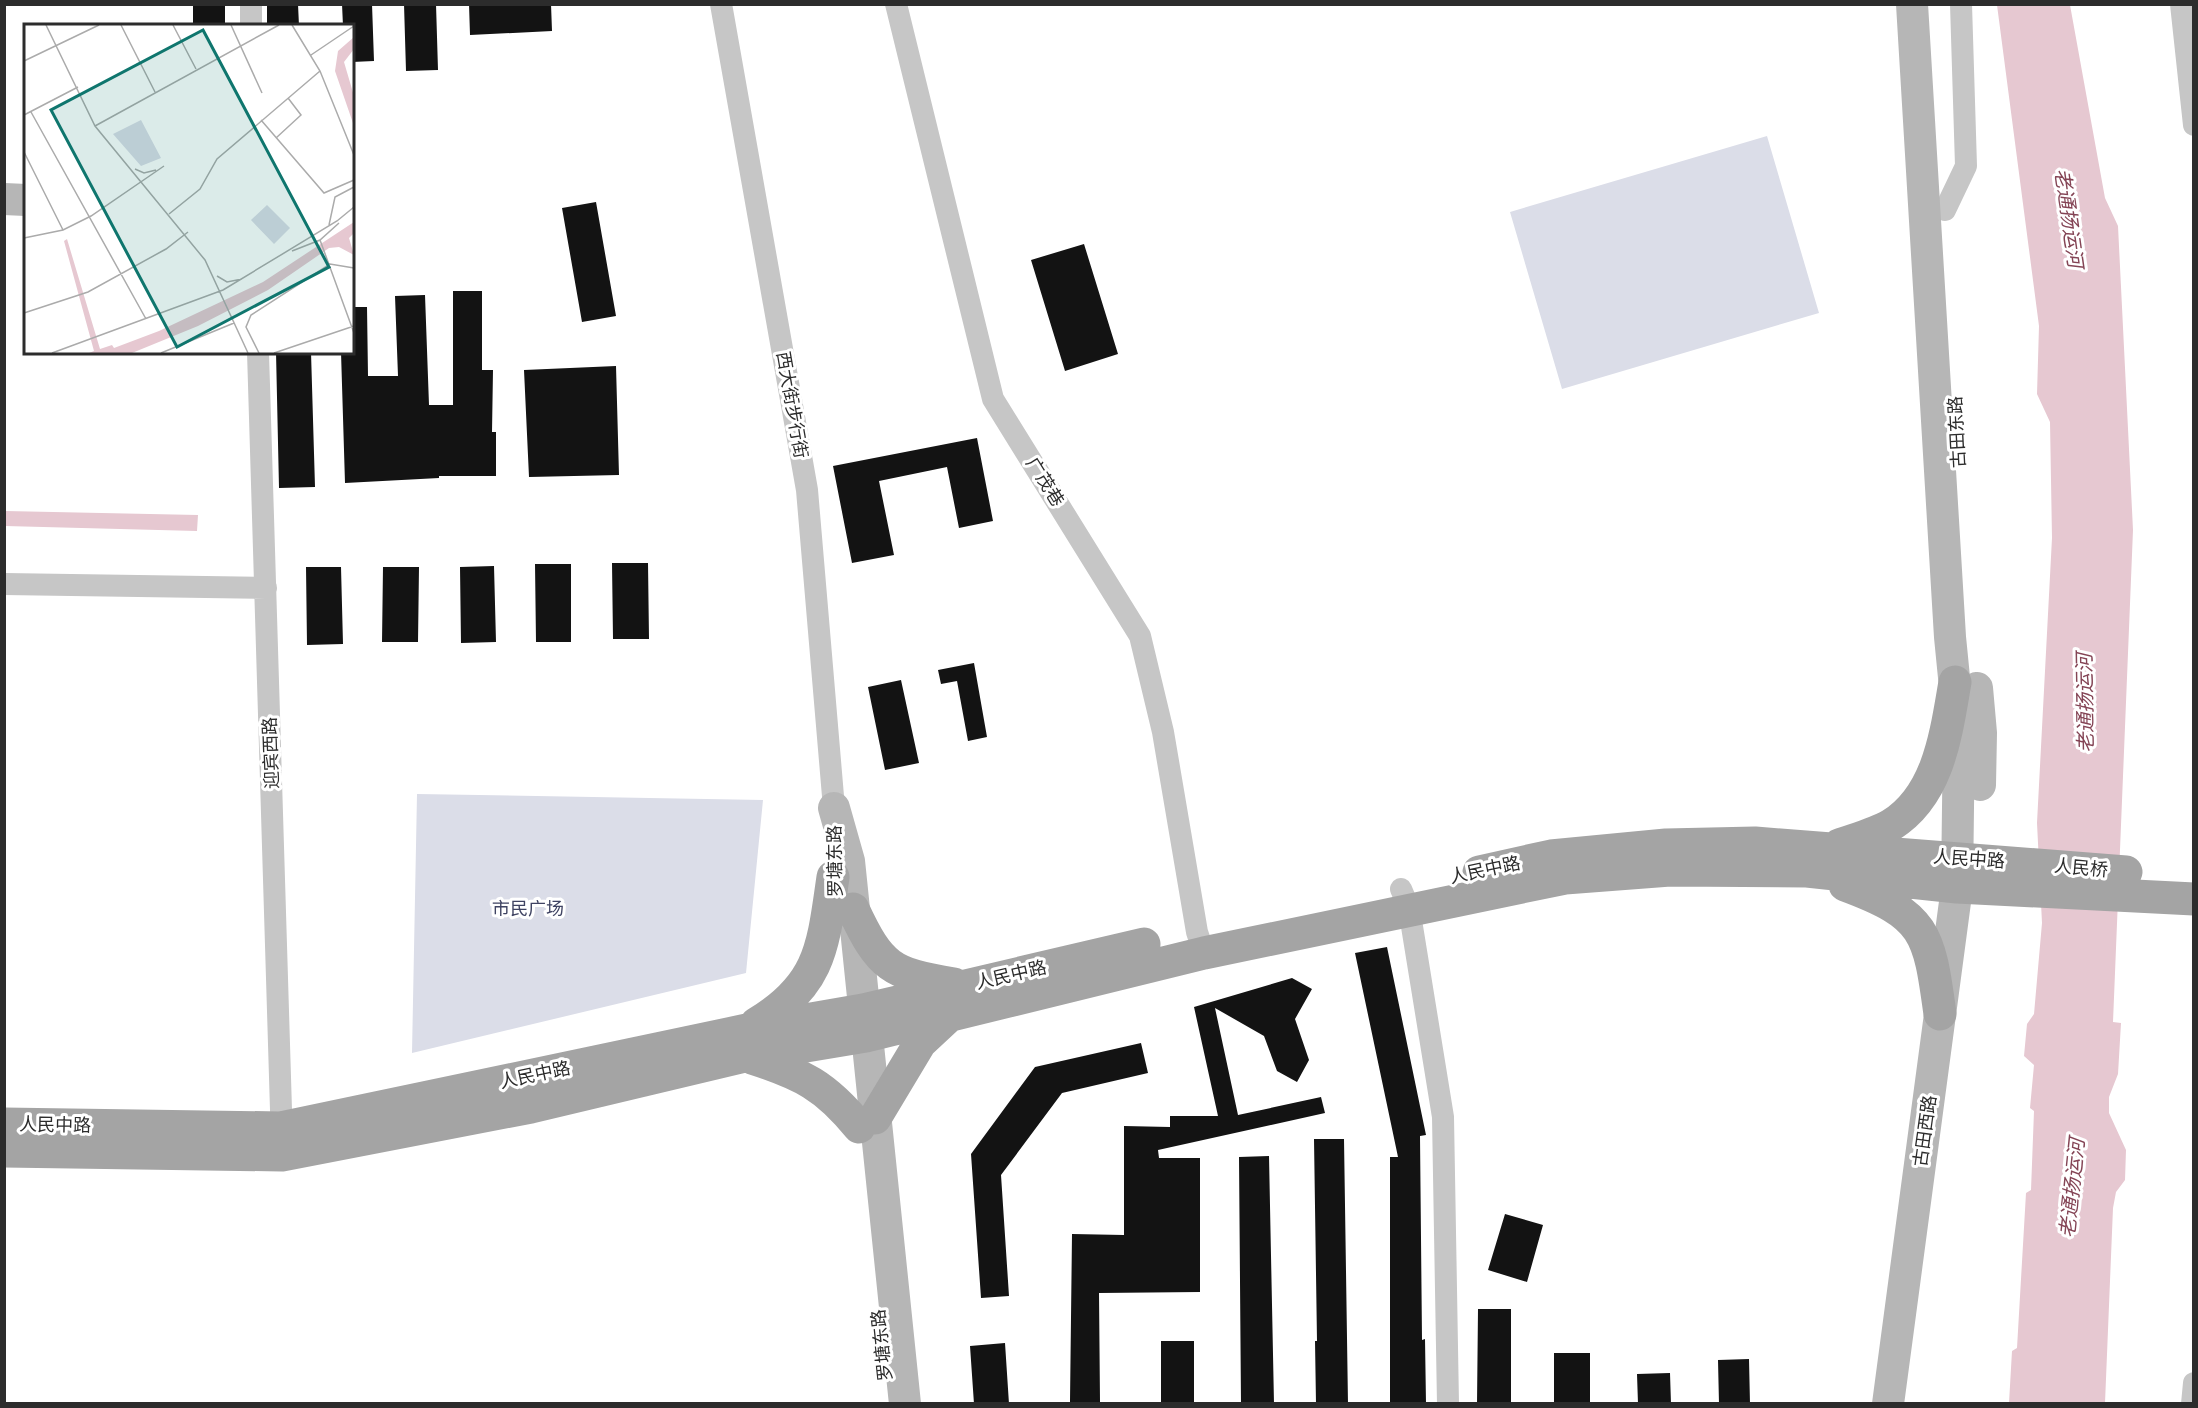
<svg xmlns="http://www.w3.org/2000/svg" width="2198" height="1408" viewBox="0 0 2198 1408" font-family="Commissioner,'Noto Sans SC',sans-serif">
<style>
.green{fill:#dbdde8}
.water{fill:#e6c8d1}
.building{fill:#131313}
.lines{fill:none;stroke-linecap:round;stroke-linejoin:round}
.street{stroke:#c6c6c6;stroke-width:22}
.secondary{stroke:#b6b6b6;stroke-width:32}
.primary{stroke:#a4a4a4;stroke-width:33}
.labels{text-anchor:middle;stroke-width:6;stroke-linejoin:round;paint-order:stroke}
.street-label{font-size:18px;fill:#2c2c2c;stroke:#fff}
.park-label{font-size:18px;fill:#3f4362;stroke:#fff}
.water-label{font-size:20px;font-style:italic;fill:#844455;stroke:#fff}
.inset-road{fill:none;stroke:#ababab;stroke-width:1.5}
.view{fill:#0f766e;fill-opacity:0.15;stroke:#0f766e;stroke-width:3}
.inset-edge{fill:none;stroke:#2c2c2c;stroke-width:3}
</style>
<rect width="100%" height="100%" fill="#fff"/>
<path class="green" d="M 1767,136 L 1819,313 L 1562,389 L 1510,212 Z
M 417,794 L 763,800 L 746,973 L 412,1053 Z"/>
<path class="water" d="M 1997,5 L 2070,5 L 2105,198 L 2118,226 L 2133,530 L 2113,1022 L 2121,1023 L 2118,1074 L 2109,1097 L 2109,1113 L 2126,1150 L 2125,1180 L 2116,1192 L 2113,1208 L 2105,1403 L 2009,1403 L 2012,1351 L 2017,1348 L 2026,1193 L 2031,1190 L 2034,1111 L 2030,1108 L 2034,1065 L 2024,1056 L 2027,1024 L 2034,1014 L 2042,923 L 2037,823 L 2052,538 L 2050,422 L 2037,394 L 2039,326 Z
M 5,511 L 198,515 L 197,531 L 5,526 Z"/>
<path class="building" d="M 193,4 L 225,4 L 225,26 L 193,26 Z
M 267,4 L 298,4 L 299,26 L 267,26 Z
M 342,4 L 372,4 L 374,61 L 352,62 L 352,26 L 343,26 Z
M 404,4 L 436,4 L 438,70 L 406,71 Z
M 469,4 L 551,4 L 552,31 L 470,35 Z
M 596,202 L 616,316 L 582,322 L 562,208 Z
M 1084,244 L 1118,354 L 1065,371 L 1031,260 Z
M 453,291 L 482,291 L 482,370 L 493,370 L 492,432 L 496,432 L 496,476 L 439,476 L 439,478 L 345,483 L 341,352 L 352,352 L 352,307 L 367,307 L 368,376 L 398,376 L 395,296 L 425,295 L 429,405 L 453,405 Z
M 276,352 L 311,352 L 315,487 L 279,488 Z
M 616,366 L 619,475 L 529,477 L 524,370 Z
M 977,438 L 993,521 L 959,528 L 947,467 L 879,481 L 894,555 L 852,563 L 833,466 Z
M 612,563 L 648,563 L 649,639 L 613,639 Z
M 535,564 L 571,564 L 571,642 L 536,642 Z
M 494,566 L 496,642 L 461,643 L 460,567 Z
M 306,567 L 341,567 L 343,644 L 307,645 Z
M 383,567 L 419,567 L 418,642 L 382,642 Z
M 974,663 L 987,737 L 968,741 L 957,681 L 941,684 L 938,670 Z
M 901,680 L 919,763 L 885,770 L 868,687 Z
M 1387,947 L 1426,1135 L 1420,1136 L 1422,1340 L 1425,1339 L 1426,1404 L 1390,1404 L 1390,1157 L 1398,1157 L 1355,953 Z
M 1292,978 L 1312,989 L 1295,1019 L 1309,1060 L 1297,1082 L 1277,1071 L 1264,1036 L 1215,1008 L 1238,1115 L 1321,1097 L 1325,1113 L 1158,1150 L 1159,1158 L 1200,1158 L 1200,1292 L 1099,1293 L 1100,1402 L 1070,1402 L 1072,1234 L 1124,1235 L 1124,1126 L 1170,1127 L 1170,1116 L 1218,1116 L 1194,1007 Z
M 1141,1043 L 1148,1073 L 1062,1093 L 1001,1175 L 1009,1296 L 981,1298 L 971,1154 L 1035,1067 Z
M 1314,1139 L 1344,1139 L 1348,1404 L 1316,1404 L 1315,1341 L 1317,1341 Z
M 1269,1156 L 1274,1404 L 1241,1404 L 1239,1157 Z
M 1505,1214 L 1543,1225 L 1527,1282 L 1488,1270 Z
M 1478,1309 L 1511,1309 L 1511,1404 L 1477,1404 Z
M 1161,1341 L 1194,1341 L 1194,1404 L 1161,1404 Z
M 1005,1343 L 1009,1404 L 974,1404 L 970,1346 Z
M 1554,1353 L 1590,1353 L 1590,1404 L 1554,1404 Z
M 1749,1359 L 1750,1404 L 1719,1404 L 1718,1360 Z
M 1670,1373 L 1671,1404 L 1638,1404 L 1637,1374 Z"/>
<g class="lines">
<path class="street" d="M 251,4 L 251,26
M 721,4 L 807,490 L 834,808
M 896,4 L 993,399 L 1140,636 L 1163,732 L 1197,932 L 1204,953
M 2181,4 L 2194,125
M 1945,210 L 1966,166 L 1961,4
M 258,352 L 282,1143
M 4,584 L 266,588
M 1401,889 L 1409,908 L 1443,1117 L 1448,1404
M 2192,1404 L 2194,1383"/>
<path class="secondary" d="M 4,199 L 26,200
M 1977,688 L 1981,733 L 1980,785
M 834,808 L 849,861 L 905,1404
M 1888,1404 L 1957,887 L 1959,728 L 1950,637 L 1912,4"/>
<path class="primary" d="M 1839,845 C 1856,839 1876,834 1891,825 C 1939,795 1946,734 1955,682
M 1479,872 L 1551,856 L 1666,845 L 1755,843 L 2126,872
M 1845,885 C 1926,915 1929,932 1940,1014
M 853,909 C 880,967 891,974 954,984
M 756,1024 C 821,985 823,947 833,877
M 752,1058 C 802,1074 826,1086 859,1127
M 875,1118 L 920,1043 L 949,1016
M 4,1124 L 281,1128 L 747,1030 L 863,1010 L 1144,944
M 4,1151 L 282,1155 L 531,1107 L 745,1056 L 866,1036 L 1204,953 L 1565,878 L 1670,870 L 1807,871 L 1957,887 L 2194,899"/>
</g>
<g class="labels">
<g class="street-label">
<text transform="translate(792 405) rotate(80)" y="6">西大街步行街</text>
<text transform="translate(1957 432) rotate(-93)" y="6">古田东路</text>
<text transform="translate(1045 482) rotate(58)" y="6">广茂巷</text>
<text transform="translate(271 753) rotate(-92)" y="6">迎宾西路</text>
<text transform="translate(1969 859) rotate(4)" y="6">人民中路</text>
<text transform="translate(835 861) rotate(-91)" y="6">罗塘东路</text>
<text transform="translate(2081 868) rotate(5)" y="6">人民桥</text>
<text transform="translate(1485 870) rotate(-12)" y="6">人民中路</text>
<text transform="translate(1011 975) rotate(-13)" y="6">人民中路</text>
<text transform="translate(535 1075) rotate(-12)" y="6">人民中路</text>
<text transform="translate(55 1125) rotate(1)" y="6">人民中路</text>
<text transform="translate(1925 1131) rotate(-82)" y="6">古田西路</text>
<text transform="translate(882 1345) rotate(-96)" y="6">罗塘东路</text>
</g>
<g class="park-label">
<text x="528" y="915">市民广场</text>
</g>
<g class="water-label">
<text transform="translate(2069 218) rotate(82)" y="7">老通扬运河</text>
<text transform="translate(2085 703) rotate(-91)" y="7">老通扬运河</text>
<text transform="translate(2072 1188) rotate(-84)" y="7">老通扬运河</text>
</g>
</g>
<g transform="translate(24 24)">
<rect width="330" height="330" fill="#fff"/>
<path d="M 117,96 L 137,134 L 117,142 L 89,110 ZM 243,181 L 266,204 L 250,220 L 227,196 Z" fill="#dbdde8"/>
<path d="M 330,13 L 330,25 L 320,38 L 330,72 L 330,102 L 311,47 L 314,27 ZM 330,198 L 330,209 L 325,214 L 330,231 L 315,223 L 305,224 L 244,266 L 174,302 L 108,329 L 65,329 L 70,327 L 40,217 L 43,215 L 76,325 L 88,321 L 90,324 L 135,307 L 239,258 Z" fill="#e6c8d1"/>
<path class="inset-road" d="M 22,1 L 71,102 L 181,236 L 224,329M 97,1 L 131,68M 149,1 L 172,45M 207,1 L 238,69M 268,1 L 296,47 L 330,131M 287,31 L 330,2M 0,37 L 75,1M 7,88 L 122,295M 0,91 L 54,63M 237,96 L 300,169 L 330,156M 71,102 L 255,1M 252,114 L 277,91 L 264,74M 0,128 L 39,206M 111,145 L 120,149 L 132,146M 145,190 L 176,165 L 193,135 L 296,47M 305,201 L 311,173 L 330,163M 0,214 L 39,206 L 67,192 L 140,142M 296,216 L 330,309M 268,227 L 296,216 L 315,199M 193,252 L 203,258 L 218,255M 199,266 L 313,197 L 330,183M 0,289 L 64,268 L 142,225 L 164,208M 28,329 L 199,266M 137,329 L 210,299M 235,329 L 222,303 L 227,291 L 306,240 L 330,244M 250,329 L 330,302"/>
<path class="view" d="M 179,6 L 305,243 L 153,323 L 27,86 Z"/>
<rect width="330" height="330" class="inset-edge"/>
</g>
<rect width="2198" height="1408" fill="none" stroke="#2c2c2c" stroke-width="12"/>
</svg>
